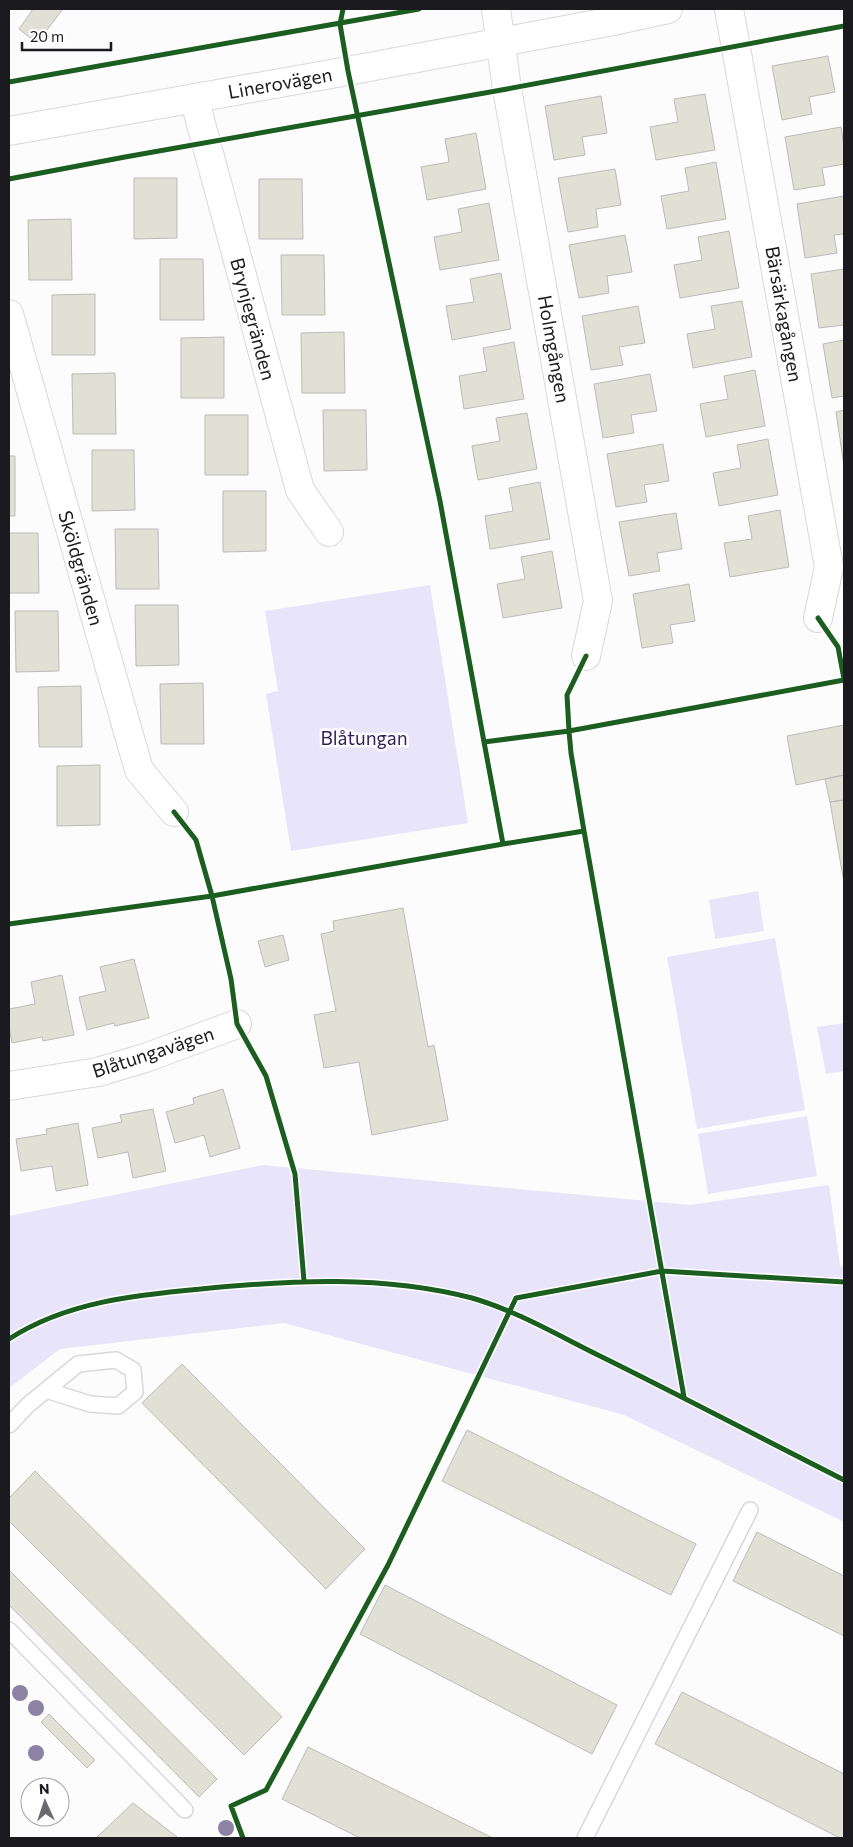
<svg xmlns="http://www.w3.org/2000/svg" width="853" height="1847" viewBox="0 0 853 1847" font-family="Commissioner,sans-serif">
<style>
.green{fill:#e8e4fa}
.building{fill:#e0e0d5;stroke:#bbbbb9}
.lines{fill:none;stroke-linecap:round;stroke-linejoin:round}
.service-casing{stroke:#d8d8dc;stroke-width:18}
.minor-casing{stroke:#d8d8dc;stroke-width:30}
.tertiary-casing{stroke:#d8d8dc;stroke-width:30}
.service{stroke:#fff;stroke-width:15}
.minor{stroke:#fff;stroke-width:28}
.tertiary{stroke:#fff;stroke-width:28}
.cycleway-casing{stroke:#fff;stroke-width:8}
.cycleway{stroke:#1b5e20;stroke-width:5}
.tree{fill:#8c82a4}
.labels{text-anchor:middle;stroke-width:5;stroke-linejoin:round;paint-order:stroke}
.street-label{font-size:19px;fill:#1b1a1f;stroke:#fff}
.park-label{font-size:19px;fill:#311e5c;stroke:#fff}
</style>
<rect width="100%" height="100%" fill="#fcfcfd"/>
<path class="green" d="M 430,585 L 468,823 L 291,851 L 266,694 L 278,691 L 265,611 Z
M 758,891 L 764,931 L 715,939 L 709,900 Z
M 775,938 L 805,1110 L 697,1129 L 667,957 Z
M 844,1023 L 844,1071 L 826,1074 L 817,1027 Z
M 807,1116 L 817,1176 L 708,1194 L 698,1134 Z
M 263,1165 L 690,1205 L 829,1185 L 840,1266 L 844,1266 L 844,1522 L 624,1415 L 284,1323 L 60,1349 L 9,1388 L 9,1216 Z"/>
<path class="building" d="M 33,9 L 63,9 L 37,43 L 19,29 Z
M 828,56 L 835,92 L 809,97 L 812,114 L 782,120 L 772,66 Z
M 705,94 L 715,150 L 656,160 L 650,127 L 678,122 L 674,99 Z
M 601,96 L 607,133 L 582,137 L 585,155 L 554,160 L 545,106 Z
M 841,127 L 844,146 L 844,164 L 822,168 L 825,185 L 794,190 L 785,137 Z
M 476,133 L 486,189 L 427,200 L 421,167 L 449,162 L 445,139 Z
M 716,162 L 726,219 L 667,229 L 661,196 L 689,191 L 685,168 Z
M 615,169 L 621,205 L 596,209 L 598,227 L 568,232 L 558,178 Z
M 134,178 L 177,178 L 177,238 L 134,239 Z
M 259,179 L 302,179 L 303,239 L 259,239 Z
M 844,196 L 844,234 L 834,235 L 837,253 L 805,258 L 797,204 Z
M 489,203 L 499,260 L 440,270 L 434,237 L 462,232 L 458,209 Z
M 71,219 L 72,280 L 29,280 L 28,220 Z
M 729,231 L 739,288 L 680,298 L 674,265 L 702,260 L 698,237 Z
M 625,235 L 632,272 L 607,276 L 609,293 L 579,298 L 569,245 Z
M 281,255 L 324,255 L 325,315 L 282,315 Z
M 160,259 L 203,259 L 204,320 L 160,320 Z
M 844,269 L 844,325 L 819,328 L 811,274 Z
M 501,273 L 511,329 L 452,340 L 446,306 L 474,302 L 470,279 Z
M 95,294 L 95,355 L 52,355 L 52,295 Z
M 742,301 L 752,357 L 693,368 L 687,334 L 715,329 L 711,306 Z
M 638,306 L 645,343 L 619,347 L 623,365 L 591,370 L 582,316 Z
M 344,332 L 345,393 L 302,393 L 301,333 Z
M 224,337 L 224,398 L 181,398 L 181,338 Z
M 844,340 L 844,396 L 832,398 L 823,344 Z
M 514,342 L 524,399 L 464,409 L 459,376 L 487,371 L 483,348 Z
M 755,370 L 765,426 L 706,437 L 700,404 L 728,399 L 724,376 Z
M 115,373 L 116,434 L 73,434 L 72,374 Z
M 650,374 L 657,411 L 631,415 L 634,433 L 603,438 L 594,384 Z
M 323,410 L 366,410 L 367,470 L 324,471 Z
M 844,410 L 844,466 L 836,412 Z
M 527,413 L 537,469 L 478,480 L 472,446 L 500,441 L 496,418 Z
M 205,415 L 248,415 L 248,475 L 205,475 Z
M 768,439 L 778,495 L 719,506 L 713,473 L 741,468 L 737,445 Z
M 663,444 L 669,481 L 644,485 L 647,502 L 616,507 L 607,454 Z
M 92,450 L 134,450 L 135,510 L 92,511 Z
M 9,456 L 15,456 L 15,516 L 9,516 Z
M 540,482 L 550,539 L 490,549 L 485,516 L 513,511 L 509,488 Z
M 223,491 L 266,491 L 266,551 L 223,552 Z
M 780,510 L 789,567 L 730,577 L 724,543 L 752,539 L 748,516 Z
M 676,513 L 682,549 L 657,553 L 660,571 L 629,576 L 619,522 Z
M 115,529 L 158,529 L 159,589 L 116,589 Z
M 9,533 L 38,533 L 39,593 L 9,593 Z
M 552,551 L 562,608 L 503,618 L 497,584 L 525,579 L 521,557 Z
M 689,584 L 695,621 L 670,625 L 673,643 L 642,648 L 633,594 Z
M 135,605 L 178,605 L 179,665 L 136,666 Z
M 15,611 L 58,611 L 59,671 L 16,672 Z
M 203,683 L 204,744 L 161,744 L 160,684 Z
M 81,686 L 82,747 L 39,747 L 38,687 Z
M 844,725 L 844,775 L 796,785 L 787,736 Z
M 100,765 L 100,825 L 57,826 L 57,766 Z
M 844,775 L 844,800 L 830,802 L 825,779 Z
M 844,800 L 844,883 L 830,802 Z
M 403,908 L 428,1047 L 434,1045 L 448,1120 L 372,1135 L 359,1062 L 324,1068 L 314,1015 L 336,1011 L 321,934 L 334,931 L 333,921 Z
M 283,935 L 289,960 L 265,967 L 258,941 Z
M 134,959 L 149,1018 L 115,1026 L 114,1023 L 87,1030 L 79,997 L 106,991 L 100,967 Z
M 62,975 L 74,1035 L 43,1041 L 42,1037 L 12,1043 L 9,1027 L 9,1009 L 35,1004 L 31,982 Z
M 223,1089 L 240,1148 L 210,1157 L 204,1135 L 175,1143 L 166,1112 L 194,1104 L 193,1098 Z
M 153,1109 L 166,1171 L 133,1178 L 128,1152 L 98,1158 L 92,1128 L 122,1122 L 120,1115 Z
M 78,1123 L 88,1185 L 56,1191 L 52,1166 L 21,1171 L 16,1139 L 47,1134 L 46,1129 Z
M 182,1364 L 365,1549 L 326,1589 L 142,1403 Z
M 467,1430 L 696,1544 L 671,1595 L 442,1481 Z
M 35,1471 L 282,1717 L 244,1755 L 9,1521 L 9,1498 Z
M 757,1532 L 844,1576 L 844,1636 L 733,1581 Z
M 9,1570 L 217,1779 L 199,1797 L 9,1605 Z
M 385,1585 L 617,1705 L 592,1754 L 360,1634 Z
M 682,1692 L 844,1774 L 844,1838 L 840,1838 L 655,1744 Z
M 49,1714 L 95,1760 L 87,1768 L 41,1722 Z
M 308,1747 L 426,1805 L 493,1838 L 360,1838 L 282,1799 Z
M 133,1803 L 177,1837 L 177,1838 L 96,1838 Z"/>
<g class="lines">
<defs>
<path id="service" d="M 9,1425 L 28,1405 L 78,1364 L 116,1360 L 133,1370 L 135,1392 L 118,1406 L 90,1404 L 46,1390
M 9,1630 L 185,1810
M 585,1838 L 750,1510"/>
<path id="minor" d="M 496,9 L 507,89 L 598,601 L 586,656
M 729,9 L 829,567 L 818,618
M 194,98 L 300,490 L 329,532
M 9,314 L 139,770 L 174,812
M 9,1086 L 98,1072 L 145,1058 L 237,1024"/>
<path id="tertiary" d="M 9,131 L 348,71 L 613,21 L 668,9"/>
</defs>
<use href="#service" class="service-casing"/>
<use href="#minor" class="minor-casing"/>
<use href="#tertiary" class="tertiary-casing"/>
<use href="#service" class="service"/>
<use href="#minor" class="minor"/>
<use href="#tertiary" class="tertiary"/>
<defs>
<path id="cycleway" d="M 343,9 L 340,24 L 348,71 L 440,501 L 484,742 L 569,731 L 567,695 L 586,656
M 9,82 L 419,9
M 9,179 L 125,157 L 507,89 L 844,26
M 818,618 L 838,647 L 844,679
M 484,742 L 503,844
M 174,812 L 196,840 L 212,896 L 231,979 L 237,1024 L 266,1076 L 295,1174 L 304,1281
M 9,924 L 212,896 L 503,844 L 584,831
M 9,1339 C 66,1302 135,1295 201,1289 C 292,1280 383,1275 472,1298 C 517,1311 559,1336 602,1357 C 683,1397 763,1439 844,1480
M 684,1397 L 584,831 L 571,753 L 569,731 L 844,680
M 243,1838 L 231,1806 L 266,1790 L 388,1565 L 516,1298 L 662,1271 L 844,1282"/>
</defs>
<use href="#cycleway" class="cycleway-casing"/>
<use href="#cycleway" class="cycleway"/>
</g>
<g class="tree">
<circle cx="20" cy="1693" r="8"/>
<circle cx="36" cy="1708" r="8"/>
<circle cx="36" cy="1753" r="8"/>
<circle cx="226" cy="1828" r="8"/>
</g>
<g class="labels">
<g class="street-label">
<text transform="translate(280 83) rotate(-10)" y="7">Linerovägen</text>
<text transform="translate(784 314) rotate(80)" y="7">Bärsärkagången</text>
<text transform="translate(253 319) rotate(75)" y="7">Brynjegränden</text>
<text transform="translate(554 349) rotate(80)" y="7">Holmgången</text>
<text transform="translate(81 568) rotate(74)" y="7">Sköldgränden</text>
<text transform="translate(153 1052) rotate(-18)" y="7">Blåtungavägen</text>
</g>
<g class="park-label">
<text x="364" y="745">Blåtungan</text>
</g>
</g>
<rect width="853" height="1847" fill="none" stroke="#1b1a1f" stroke-width="20"/>
<g transform="translate(45 1802) rotate(357)"><circle r="24" fill="#ffffff" stroke="#a4a3a5"/>
<path d="M0-4L9 19L0 12L-9 19Z" fill="#6a696d"/>
<text y="-8" font-size="14" font-weight="bold" text-anchor="middle" fill="#1b1a1f">N</text>
</g>
<path d="M22 42v8h89v-8" fill="none" stroke="#1b1a1f" stroke-width="2.5"/>
<text x="30" y="42" font-size="15" fill="#1b1a1f" stroke="#ffffff" stroke-width="4" paint-order="stroke">20 m</text>
</svg>
